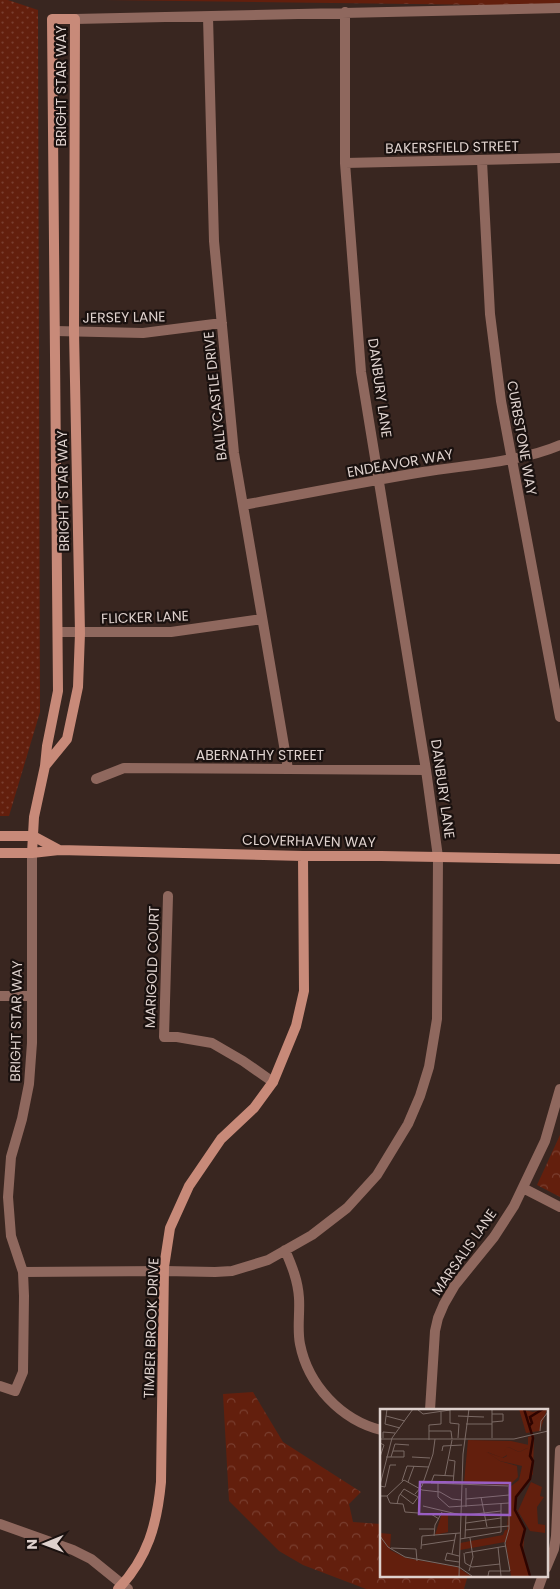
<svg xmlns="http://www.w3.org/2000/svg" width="560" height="1589" viewBox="0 0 560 1589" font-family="Poppins,sans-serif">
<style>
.grass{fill:url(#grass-dots)}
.forest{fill:url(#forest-crowns)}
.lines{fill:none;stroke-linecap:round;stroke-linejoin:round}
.street{stroke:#8f685e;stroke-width:10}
.secondary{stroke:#c88a79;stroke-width:10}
.labels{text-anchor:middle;stroke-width:4.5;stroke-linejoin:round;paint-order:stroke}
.street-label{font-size:14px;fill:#ded1cd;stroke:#1a110f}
.inset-river{fill:none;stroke:#2d0400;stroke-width:2.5}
.inset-road{fill:none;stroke:#7b6a65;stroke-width:1}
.view{fill:#995ec3;fill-opacity:0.15;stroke:#995ec3;stroke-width:2.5}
.inset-edge{fill:none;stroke:#ded1cd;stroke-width:2.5}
</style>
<defs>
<pattern id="grass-dots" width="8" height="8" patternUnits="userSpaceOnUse" patternTransform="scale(1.25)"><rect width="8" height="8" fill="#631f0d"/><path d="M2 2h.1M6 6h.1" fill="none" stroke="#793e2f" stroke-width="1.8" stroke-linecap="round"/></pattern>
<pattern id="forest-crowns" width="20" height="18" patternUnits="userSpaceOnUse" patternTransform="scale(1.25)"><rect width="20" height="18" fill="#631f0d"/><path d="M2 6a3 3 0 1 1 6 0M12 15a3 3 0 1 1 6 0" fill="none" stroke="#793e2f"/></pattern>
</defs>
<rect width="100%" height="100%" fill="#392620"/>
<path class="grass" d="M 0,0 L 8,0 L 38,10 L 40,712 L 9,816 L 0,816 Z"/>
<path class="forest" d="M 105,0 L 560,0 L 560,6 Z
M 560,1135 L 560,1197 L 537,1185 Z
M 253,1392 L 283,1442 L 361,1492 L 349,1504 L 353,1522 L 381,1524 L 381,1575 L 468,1575 L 464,1589 L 366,1589 L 303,1565 L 279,1551 L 229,1501 L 223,1394 Z"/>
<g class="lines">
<path class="street" d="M 208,17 L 214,241 L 234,453 L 288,769
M 75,19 L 560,8
M 482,161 L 490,314 L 501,401 L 560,717
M 345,163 L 560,158
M 55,331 L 143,333 L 222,323
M 243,505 C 303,494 363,482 423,472 C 466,465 521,462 560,445
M 59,632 L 171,632 L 262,619
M 96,779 L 124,768 L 426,770
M 168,896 L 164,1037 L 177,1037 L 212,1043 L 243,1061 L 273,1082
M 0,996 L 31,996
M 523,1188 L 560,1207
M 285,1250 C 292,1266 298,1281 299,1298 C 300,1314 297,1329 300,1344 C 308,1385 341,1420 381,1430
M 23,1272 L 164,1271 L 215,1272 L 232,1271 L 268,1260 L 312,1235 L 347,1208 L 377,1175 L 408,1124 L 420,1096 L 429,1067 L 437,1019 L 438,857 L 426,770 L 361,372 L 345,163 L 345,12
M 0,1386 L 15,1391 L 23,1372 L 24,1296 L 23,1272 L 11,1236 L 8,1197 L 11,1157 L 22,1119 L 29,1084 L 32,1043 L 32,853
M 430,1410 L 435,1331 L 438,1318 L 444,1304 L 455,1285 L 494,1237 L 514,1206 L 545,1141 L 560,1089
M 0,1524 L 73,1550 L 91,1559 L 128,1589
M 546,1568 L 554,1549 L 556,1536 L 560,1450
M 538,1589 L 543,1575"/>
<path class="secondary" d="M 0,836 L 33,836 L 59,850
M 0,853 L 32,853 L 59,850 L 303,856 L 381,856 L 560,859
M 32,853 L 34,817 L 45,766 L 47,746 L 58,691 L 52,19 L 75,19 L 74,331 L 80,633 L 78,687 L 67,739 L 45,766
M 118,1589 C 148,1558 157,1524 161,1482 L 164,1267 L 170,1228 L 189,1186 L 221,1139 L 254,1108 L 273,1082 L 296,1026 L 304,991 L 303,856"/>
</g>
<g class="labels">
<g class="street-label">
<text transform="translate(61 86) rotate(-90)" y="5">BRIGHT STAR WAY</text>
<text transform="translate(452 147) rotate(-1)" y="5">BAKERSFIELD STREET</text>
<text transform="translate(124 317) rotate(-1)" y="5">JERSEY LANE</text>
<text transform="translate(380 388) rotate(82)" y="5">DANBURY LANE</text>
<text transform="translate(215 396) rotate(-96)" y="5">BALLYCASTLE DRIVE</text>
<text transform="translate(522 438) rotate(80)" y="5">CURBSTONE WAY</text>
<text transform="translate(400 463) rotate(-10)" y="5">ENDEAVOR WAY</text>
<text transform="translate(63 491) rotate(-91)" y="5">BRIGHT STAR WAY</text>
<text transform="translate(145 617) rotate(-2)" y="5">FLICKER LANE</text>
<text x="260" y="760">ABERNATHY STREET</text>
<text transform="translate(443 789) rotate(82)" y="5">DANBURY LANE</text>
<text transform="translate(309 841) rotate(1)" y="5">CLOVERHAVEN WAY</text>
<text transform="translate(152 967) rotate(-88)" y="5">MARIGOLD COURT</text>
<text transform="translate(16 1021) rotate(-89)" y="5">BRIGHT STAR WAY</text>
<text transform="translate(464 1252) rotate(-55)" y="5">MARSALIS LANE</text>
<text transform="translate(151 1328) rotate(-88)" y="5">TIMBER BROOK DRIVE</text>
</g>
</g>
<g transform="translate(380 1409)">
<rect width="168" height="168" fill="#392620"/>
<path d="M 167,0 L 160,22 L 152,23 L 150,17 L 155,9 ZM 88,31 L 131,32 L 149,36 L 148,39 L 139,43 L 128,38 L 127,46 L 122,49 L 107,43 L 120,52 L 137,57 L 138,68 L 130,76 L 84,74 ZM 151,73 L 162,78 L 160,87 L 164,88 L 157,98 L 158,115 L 165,116 L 165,124 L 150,122 L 138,102 ZM 125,121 L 128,121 L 125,133 L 80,141 L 80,134 L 123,126 Z" fill="#631f0d"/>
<path d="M 139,0 L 153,3 L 166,0 L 150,17 L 152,23 L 146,24 ZM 154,26 L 153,65 L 136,88 L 135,97 L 145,119 L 143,144 L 150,167 L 131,167 L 126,135 L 130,78 L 139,71 L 142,57 L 120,52 L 106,43 L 123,49 L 127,47 L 124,41 L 128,38 L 139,43 L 148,39 L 148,28 ZM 62,104 L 68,106 L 68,123 L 55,126 ZM 0,124 L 11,125 L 10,141 L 26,149 L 77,158 L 91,167 L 0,167 Z" fill="#631f0d"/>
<path class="inset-river" d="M 144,0 L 153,29 L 150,47 L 153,52 L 150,70 L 136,88 L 135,101 L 145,120 L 141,136 L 150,167M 149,17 L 152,14 L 150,8 L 163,0"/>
<path class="inset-road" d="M 7,0 L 5,15 L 20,19M 37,0 L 43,5 L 70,1 L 70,14 L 79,15 L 78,29M 6,7 L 25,12M 78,7 L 104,8M 112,13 L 123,12 L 123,5 L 112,5M 86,15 L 112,15M 49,22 L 71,22 L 72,30M 160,22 L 161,12 L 168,3M 3,29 L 3,23 L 15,24M 12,29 L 33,0M 112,29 L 112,0M 0,30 L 134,30 L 168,22M 49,31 L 49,16 L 61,15 L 61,3M 0,34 L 4,36 L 0,48M 62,42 L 63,37 L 82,36M 6,48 L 24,48 L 24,42 L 13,42M 11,48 L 15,35 L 29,36M 32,48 L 50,49M 69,51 L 75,52 L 73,75M 65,66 L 72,31M 74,67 L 54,66 L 51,74 L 129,77M 22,72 L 27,57 L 49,58M 28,73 L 34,57M 58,74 L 58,88 L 69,98 L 129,94M 0,76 L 12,29M 0,77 L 5,78 L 10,56 L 16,56M 86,79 L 86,98M 35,85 L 42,77 L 53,45 L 55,30M 0,87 L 7,87 L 24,71 L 42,81 L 60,83 L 72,90 L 81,91M 7,87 L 10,94 L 23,95 L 25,103 L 51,105 L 59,110M 101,88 L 107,118M 168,88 L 168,137M 86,90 L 129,86M 17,95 L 19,87 L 24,80 L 38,88 L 33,95 L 20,85M 43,97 L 81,106M 86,114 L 121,109M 39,120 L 54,120M 85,121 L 129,117M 0,127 L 8,138 L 25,148 L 79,158 L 92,167M 54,127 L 55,116 L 62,103M 85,129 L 86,106 L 121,102M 80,130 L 121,123 L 121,94M 42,136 L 75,131M 118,138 L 121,167M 11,139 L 36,140 L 37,152M 41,140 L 42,127 L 80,124M 84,144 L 85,154 L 92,158 L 120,155M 85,144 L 126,137M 72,145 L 76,124M 79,153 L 65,151 L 67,144 L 79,147M 89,162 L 93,148 L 90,129M 79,167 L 83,45 L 89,0M 108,167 L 109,162 L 130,162 L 125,134 L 129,120 L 129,78"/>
<path class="view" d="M 40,73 L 130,74 L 130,106 L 39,105 Z"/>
<rect width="168" height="168" class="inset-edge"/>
</g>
<g transform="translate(45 1544) rotate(269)" stroke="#1a110f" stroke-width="4" paint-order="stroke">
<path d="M0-4L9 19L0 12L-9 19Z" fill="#ded1cd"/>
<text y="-8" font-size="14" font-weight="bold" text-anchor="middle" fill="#ded1cd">N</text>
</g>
</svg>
